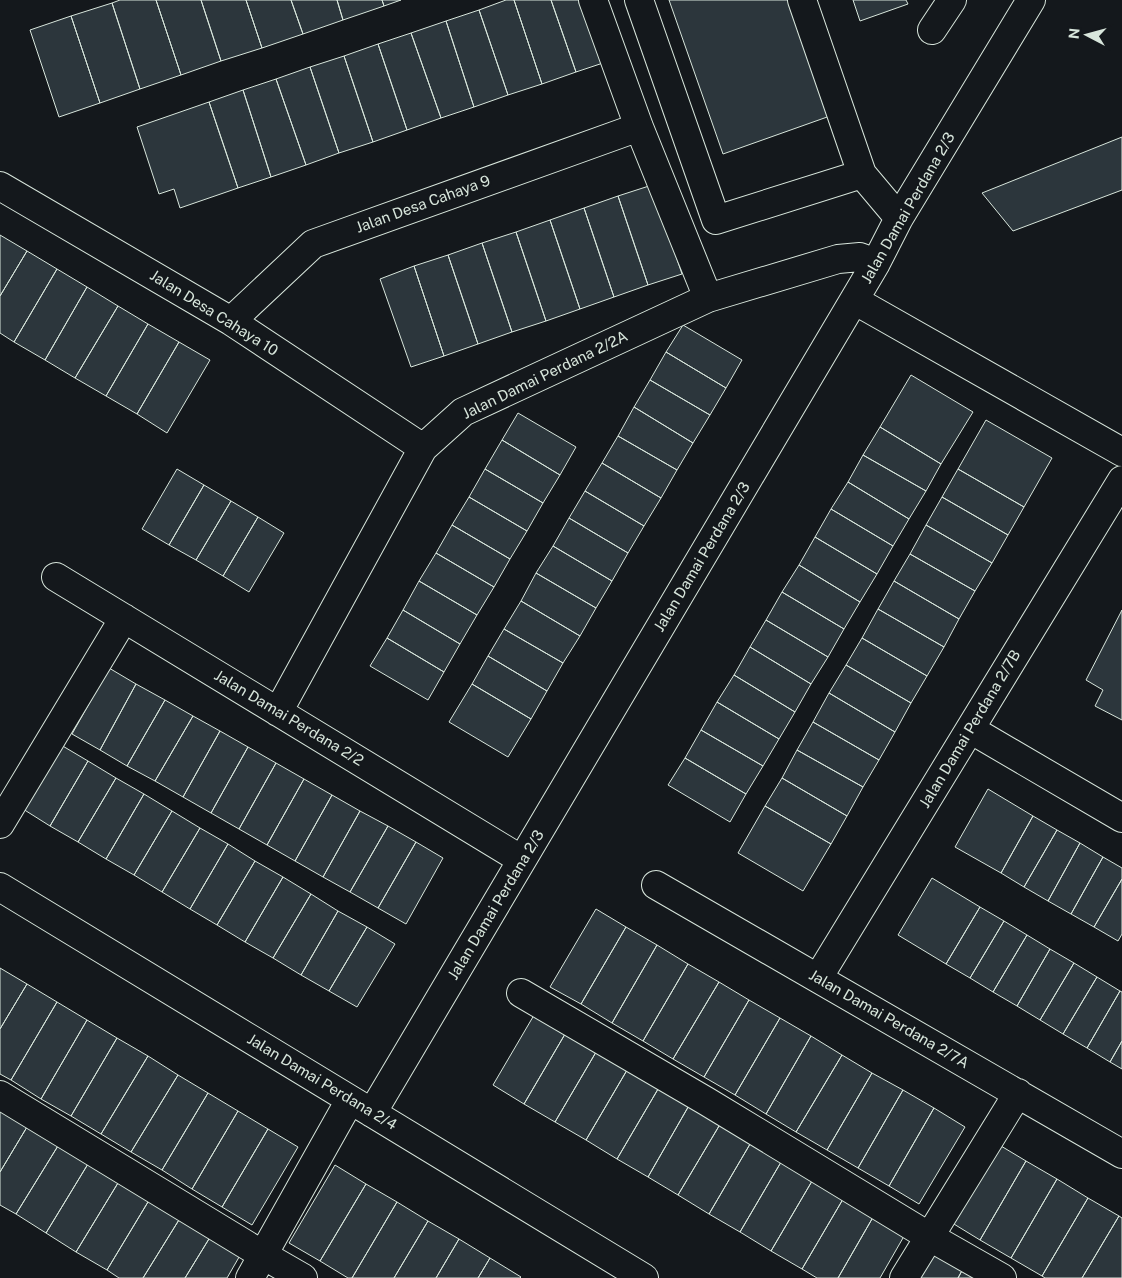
<svg xmlns="http://www.w3.org/2000/svg" width="1122" height="1278" viewBox="0 0 1122 1278" font-family="'Public Sans',sans-serif">
<style>
.building{fill:#2c363c;stroke:#d8e6dc}
.lines{fill:none;stroke-linecap:round;stroke-linejoin:round}
.minor-casing{stroke:#d8e6dc;stroke-width:30}
.minor{stroke:#14181c;stroke-width:28}
.labels{text-anchor:middle;stroke-width:4;stroke-linejoin:round;paint-order:stroke}
.street-label{font-size:15px;fill:#d8e6dc;stroke:#14181c}
</style>
<rect width="100%" height="100%" fill="#14181c"/>
<path class="building" d="M 120,0 L 156,0 L 181,75 L 140,89 L 112,3 Z
M 156,0 L 201,0 L 221,61 L 181,75 Z
M 201,0 L 246,0 L 262,48 L 221,61 Z
M 246,0 L 291,0 L 303,34 L 262,48 Z
M 291,0 L 337,0 L 343,20 L 303,34 Z
M 337,0 L 382,0 L 384,6 L 343,20 Z
M 382,0 L 401,0 L 384,6 Z
M 506,0 L 514,0 L 542,84 L 508,95 L 479,10 Z
M 514,0 L 551,0 L 576,72 L 542,84 Z
M 551,0 L 589,0 L 609,61 L 576,72 Z
M 669,0 L 790,0 L 830,116 L 723,154 Z
M 853,0 L 906,0 L 908,4 L 860,21 Z
M 112,3 L 140,89 L 100,103 L 71,16 Z
M 479,10 L 508,95 L 474,107 L 446,21 Z
M 71,16 L 100,103 L 59,117 L 30,30 Z
M 446,21 L 474,107 L 441,118 L 411,33 Z
M 411,33 L 441,118 L 407,130 L 378,44 Z
M 378,44 L 407,130 L 373,142 L 344,56 Z
M 344,56 L 373,142 L 339,153 L 310,67 Z
M 310,67 L 339,153 L 306,165 L 276,79 Z
M 276,79 L 306,165 L 271,177 L 243,90 Z
M 243,90 L 271,177 L 238,188 L 209,102 Z
M 209,102 L 238,188 L 180,208 L 174,189 L 159,194 L 137,127 Z
M 1122,137 L 1122,190 L 1013,231 L 982,193 Z
M 652,185 L 682,274 L 648,285 L 618,196 Z
M 618,196 L 648,285 L 614,297 L 584,208 Z
M 584,208 L 614,297 L 580,309 L 550,220 Z
M 550,220 L 580,309 L 546,321 L 516,232 Z
M 516,232 L 546,321 L 512,332 L 482,243 Z
M 0,235 L 27,251 L 0,296 Z
M 482,243 L 512,332 L 478,344 L 448,255 Z
M 27,251 L 57,269 L 14,342 L 0,333 L 0,296 Z
M 448,255 L 478,344 L 444,356 L 414,266 Z
M 414,266 L 444,356 L 411,367 L 380,279 Z
M 57,269 L 87,287 L 45,360 L 14,342 Z
M 87,287 L 118,306 L 75,378 L 45,360 Z
M 118,306 L 148,324 L 106,396 L 75,378 Z
M 148,324 L 179,342 L 137,414 L 106,396 Z
M 683,325 L 742,360 L 726,388 L 666,352 Z
M 179,342 L 210,360 L 167,433 L 137,414 Z
M 666,352 L 726,388 L 710,415 L 650,380 Z
M 911,375 L 973,412 L 941,464 L 880,427 Z
M 650,380 L 710,415 L 693,443 L 634,407 Z
M 634,407 L 693,443 L 677,470 L 618,436 Z
M 518,413 L 576,447 L 560,475 L 502,440 Z
M 986,420 L 1052,458 L 1024,507 L 958,469 Z
M 880,427 L 941,464 L 926,491 L 863,455 Z
M 618,436 L 677,470 L 661,498 L 602,463 Z
M 502,440 L 560,475 L 543,503 L 485,469 Z
M 863,455 L 926,491 L 909,519 L 848,482 Z
M 602,463 L 661,498 L 644,526 L 585,491 Z
M 177,469 L 204,485 L 169,545 L 142,529 Z
M 485,469 L 543,503 L 527,531 L 469,497 Z
M 958,469 L 1024,507 L 1008,535 L 942,497 Z
M 848,482 L 909,519 L 893,546 L 831,509 Z
M 204,485 L 231,501 L 196,560 L 169,545 Z
M 585,491 L 644,526 L 628,553 L 569,518 Z
M 469,497 L 527,531 L 510,559 L 452,525 Z
M 942,497 L 1008,535 L 992,563 L 926,525 Z
M 231,501 L 258,517 L 223,576 L 196,560 Z
M 831,509 L 893,546 L 877,574 L 815,537 Z
M 258,517 L 284,533 L 249,592 L 223,576 Z
M 569,518 L 628,553 L 612,581 L 553,546 Z
M 452,525 L 510,559 L 494,587 L 436,553 Z
M 926,525 L 992,563 L 975,591 L 910,554 Z
M 815,537 L 877,574 L 860,602 L 799,565 Z
M 553,546 L 612,581 L 596,608 L 536,573 Z
M 436,553 L 494,587 L 477,615 L 419,581 Z
M 910,554 L 975,591 L 959,619 L 894,581 Z
M 799,565 L 860,602 L 844,629 L 782,592 Z
M 536,573 L 596,608 L 580,636 L 521,601 Z
M 419,581 L 477,615 L 460,644 L 403,610 Z
M 894,581 L 959,619 L 944,647 L 878,609 Z
M 782,592 L 844,629 L 828,657 L 766,620 Z
M 521,601 L 580,636 L 563,663 L 504,629 Z
M 878,609 L 944,647 L 927,676 L 862,638 Z
M 403,610 L 460,644 L 444,672 L 387,638 Z
M 1122,610 L 1122,720 L 1095,706 L 1103,690 L 1086,680 Z
M 766,620 L 828,657 L 811,684 L 750,647 Z
M 504,629 L 563,663 L 547,691 L 488,656 Z
M 387,638 L 444,672 L 428,700 L 370,666 Z
M 862,638 L 927,676 L 911,703 L 846,665 Z
M 750,647 L 811,684 L 795,712 L 734,675 Z
M 488,656 L 547,691 L 531,719 L 472,684 Z
M 846,665 L 911,703 L 895,732 L 829,693 Z
M 109,668 L 136,684 L 100,750 L 72,734 Z
M 734,675 L 795,712 L 779,739 L 717,702 Z
M 136,684 L 165,700 L 127,766 L 100,750 Z
M 472,684 L 531,719 L 508,757 L 449,722 Z
M 829,693 L 895,732 L 879,760 L 813,722 Z
M 165,700 L 193,716 L 155,781 L 127,766 Z
M 717,702 L 779,739 L 763,766 L 701,730 Z
M 193,716 L 220,731 L 183,797 L 155,781 Z
M 813,722 L 879,760 L 863,787 L 797,750 Z
M 701,730 L 763,766 L 746,794 L 685,758 Z
M 220,731 L 248,747 L 211,813 L 183,797 Z
M 61,745 L 88,761 L 50,826 L 23,809 Z
M 248,747 L 276,763 L 239,829 L 211,813 Z
M 797,750 L 863,787 L 847,816 L 782,778 Z
M 685,758 L 746,794 L 730,822 L 668,785 Z
M 88,761 L 116,778 L 78,842 L 50,826 Z
M 276,763 L 304,779 L 267,845 L 239,829 Z
M 116,778 L 144,794 L 106,859 L 78,842 Z
M 782,778 L 847,816 L 831,844 L 765,806 Z
M 304,779 L 332,795 L 295,861 L 267,845 Z
M 988,789 L 1033,816 L 1001,873 L 955,847 Z
M 144,794 L 172,811 L 134,875 L 106,859 Z
M 332,795 L 360,811 L 323,877 L 295,861 Z
M 765,806 L 831,844 L 803,891 L 738,853 Z
M 172,811 L 200,828 L 162,892 L 134,875 Z
M 360,811 L 388,826 L 350,892 L 323,877 Z
M 1033,816 L 1057,830 L 1024,887 L 1001,873 Z
M 388,826 L 416,842 L 378,908 L 350,892 Z
M 200,828 L 228,844 L 190,909 L 162,892 Z
M 1057,830 L 1080,843 L 1048,901 L 1024,887 Z
M 416,842 L 443,858 L 406,924 L 378,908 Z
M 1080,843 L 1103,857 L 1071,914 L 1048,901 Z
M 228,844 L 255,861 L 217,925 L 190,909 Z
M 1103,857 L 1122,868 L 1122,879 L 1094,927 L 1071,914 Z
M 255,861 L 283,877 L 245,942 L 217,925 Z
M 283,877 L 311,894 L 273,958 L 245,942 Z
M 932,878 L 980,907 L 946,964 L 898,935 Z
M 1122,879 L 1122,934 L 1118,941 L 1094,927 Z
M 311,894 L 338,911 L 301,975 L 273,958 Z
M 980,907 L 1004,921 L 970,978 L 946,964 Z
M 596,909 L 626,927 L 581,1004 L 550,987 Z
M 338,911 L 367,927 L 329,991 L 301,975 Z
M 1004,921 L 1027,935 L 993,992 L 970,978 Z
M 367,927 L 395,944 L 357,1007 L 329,991 Z
M 626,927 L 657,945 L 612,1023 L 581,1004 Z
M 1027,935 L 1050,949 L 1017,1006 L 993,992 Z
M 657,945 L 688,964 L 643,1041 L 612,1023 Z
M 1050,949 L 1074,963 L 1040,1020 L 1017,1006 Z
M 1074,963 L 1097,977 L 1063,1034 L 1040,1020 Z
M 688,964 L 719,982 L 673,1059 L 643,1041 Z
M 0,968 L 27,984 L 0,1029 Z
M 1097,977 L 1120,991 L 1087,1048 L 1063,1034 Z
M 719,982 L 749,1000 L 704,1077 L 673,1059 Z
M 27,984 L 57,1002 L 11,1080 L 0,1074 L 0,1029 Z
M 1120,991 L 1122,992 L 1122,1041 L 1110,1062 L 1087,1048 Z
M 749,1000 L 780,1018 L 735,1095 L 704,1077 Z
M 57,1002 L 87,1020 L 41,1099 L 11,1080 Z
M 537,1010 L 568,1029 L 524,1104 L 493,1085 Z
M 780,1018 L 811,1036 L 766,1114 L 735,1095 Z
M 87,1020 L 117,1038 L 71,1116 L 41,1099 Z
M 568,1029 L 599,1047 L 555,1122 L 524,1104 Z
M 811,1036 L 842,1055 L 796,1132 L 766,1114 Z
M 117,1038 L 148,1056 L 101,1134 L 71,1116 Z
M 1122,1041 L 1122,1069 L 1110,1062 Z
M 599,1047 L 630,1065 L 586,1140 L 555,1122 Z
M 842,1055 L 872,1073 L 827,1150 L 796,1132 Z
M 148,1056 L 178,1075 L 131,1152 L 101,1134 Z
M 630,1065 L 661,1084 L 617,1159 L 586,1140 Z
M 872,1073 L 903,1090 L 858,1168 L 827,1150 Z
M 178,1075 L 208,1093 L 162,1170 L 131,1152 Z
M 661,1084 L 691,1102 L 648,1177 L 617,1159 Z
M 903,1090 L 934,1108 L 889,1186 L 858,1168 Z
M 208,1093 L 238,1111 L 192,1189 L 162,1170 Z
M 691,1102 L 722,1121 L 678,1195 L 648,1177 Z
M 0,1103 L 30,1122 L 0,1172 Z
M 934,1108 L 965,1127 L 919,1204 L 889,1186 Z
M 238,1111 L 268,1129 L 222,1207 L 192,1189 Z
M 722,1121 L 753,1139 L 709,1214 L 678,1195 Z
M 30,1122 L 61,1141 L 16,1214 L 0,1205 L 0,1172 Z
M 268,1129 L 298,1147 L 252,1225 L 222,1207 Z
M 753,1139 L 784,1157 L 740,1232 L 709,1214 Z
M 61,1141 L 91,1159 L 46,1233 L 16,1214 Z
M 996,1143 L 1026,1161 L 980,1240 L 949,1221 Z
M 784,1157 L 815,1176 L 771,1251 L 740,1232 Z
M 91,1159 L 121,1178 L 76,1252 L 46,1233 Z
M 1026,1161 L 1057,1179 L 1011,1258 L 980,1240 Z
M 335,1165 L 366,1184 L 320,1261 L 289,1243 Z
M 815,1176 L 846,1194 L 802,1269 L 771,1251 Z
M 121,1178 L 151,1197 L 107,1270 L 76,1252 Z
M 1057,1179 L 1088,1198 L 1042,1276 L 1011,1258 Z
M 366,1184 L 397,1202 L 352,1278 L 348,1278 L 320,1261 Z
M 846,1194 L 876,1212 L 838,1278 L 817,1278 L 802,1269 Z
M 151,1197 L 182,1215 L 143,1278 L 119,1278 L 107,1270 Z
M 1088,1198 L 1119,1216 L 1082,1278 L 1045,1278 L 1042,1276 Z
M 397,1202 L 428,1221 L 394,1278 L 352,1278 Z
M 876,1212 L 907,1231 L 880,1278 L 838,1278 Z
M 182,1215 L 212,1234 L 185,1278 L 143,1278 Z
M 1119,1216 L 1122,1218 L 1122,1278 L 1082,1278 Z
M 428,1221 L 459,1239 L 436,1278 L 394,1278 Z
M 212,1234 L 242,1252 L 227,1278 L 185,1278 Z
M 459,1239 L 490,1258 L 478,1278 L 436,1278 Z
M 935,1247 L 965,1265 L 958,1278 L 916,1278 Z
M 490,1258 L 521,1277 L 520,1278 L 478,1278 Z
M 965,1265 L 988,1278 L 958,1278 Z"/>
<g class="lines">
<defs>
<path id="minor" d="M 593,0 L 639,127 L 708,298
M 639,0 L 716,220 L 862,174
M 802,0 L 862,174 L 899,218
M 932,30 L 952,0
M 0,186 L 231,321 L 423,448
M 854,300 L 1122,452
M 231,321 L 313,244 L 639,127
M 56,577 L 522,860
M 278,712 L 423,448 L 463,412 L 708,298 L 838,259 L 860,257 L 876,263
M 970,729 L 1122,818
M 0,824 L 124,618
M 656,885 L 1122,1154
M 0,887 L 644,1278
M 818,978 L 1122,480
M 521,993 L 706,1101 L 930,1237 L 1002,1278
M 0,1095 L 263,1255 L 303,1278
M 372,1113 L 876,263 L 899,218 L 1031,0
M 250,1278 L 350,1100
M 904,1278 L 1018,1093"/>
</defs>
<use href="#minor" class="minor-casing"/>
<use href="#minor" class="minor"/>
</g>
<g class="labels">
<g class="street-label">
<text transform="translate(423 204) rotate(-20)" y="5">Jalan Desa Cahaya 9</text>
<text transform="translate(908 208) rotate(-60)" y="5">Jalan Damai Perdana 2/3</text>
<text transform="translate(214 313) rotate(32)" y="5">Jalan Desa Cahaya 10</text>
<text transform="translate(545 375) rotate(-26)" y="5">Jalan Damai Perdana 2/2A</text>
<text transform="translate(702 557) rotate(-59)" y="5">Jalan Damai Perdana 2/3</text>
<text transform="translate(289 718) rotate(31)" y="5">Jalan Damai Perdana 2/2</text>
<text transform="translate(970 729) rotate(-59)" y="5">Jalan Damai Perdana 2/7B</text>
<text transform="translate(496 905) rotate(-59)" y="5">Jalan Damai Perdana 2/3</text>
<text transform="translate(889 1019) rotate(30)" y="5">Jalan Damai Perdana 2/7A</text>
<text transform="translate(322 1082) rotate(31)" y="5">Jalan Damai Perdana 2/4</text>
</g>
</g>
<g transform="translate(1087 35) rotate(276)" stroke="#14181c" stroke-width="4" paint-order="stroke">
<path d="M0-4L9 19L0 12L-9 19Z" fill="#d8e6dc"/>
<text y="-8" font-size="14" font-weight="bold" text-anchor="middle" fill="#d8e6dc">N</text>
</g>
</svg>
